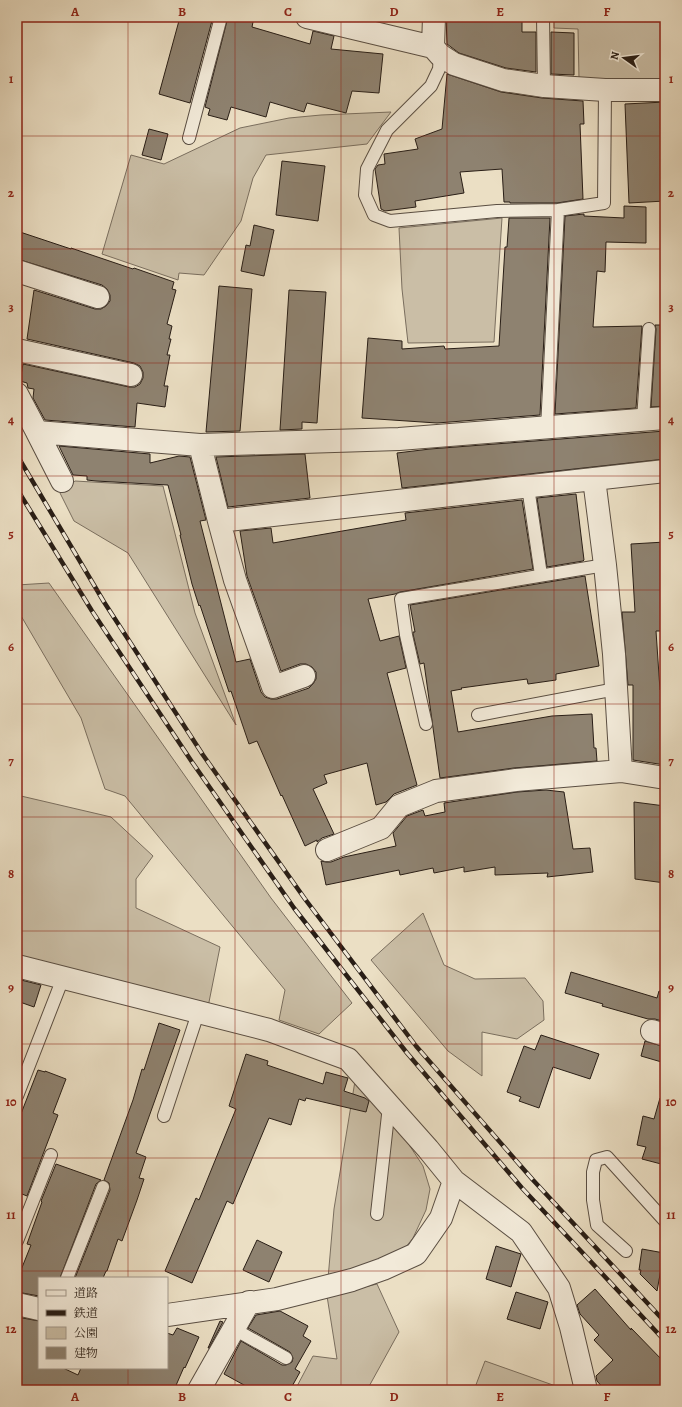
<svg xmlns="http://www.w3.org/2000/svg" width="682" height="1407" viewBox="0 0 682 1407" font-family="Alegreya,'Noto Serif JP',serif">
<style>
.green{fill:#cabea6;stroke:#7a6e5e}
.building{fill:#8e8270;stroke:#291e16}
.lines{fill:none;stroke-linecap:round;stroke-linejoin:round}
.service-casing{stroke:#5a4e42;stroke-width:14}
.minor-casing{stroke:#5a4e42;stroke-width:24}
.service{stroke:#f2ead9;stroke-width:12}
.minor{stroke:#f2ead9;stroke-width:22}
.rail-casing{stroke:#291e16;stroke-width:4.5}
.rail{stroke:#f2ead9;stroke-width:3;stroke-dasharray:9;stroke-linecap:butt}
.grid{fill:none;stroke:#8f2418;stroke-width:1;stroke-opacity:0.55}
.neatline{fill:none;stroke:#8f2418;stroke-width:1.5}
.grid-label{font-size:13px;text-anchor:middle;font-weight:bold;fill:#8f2418}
</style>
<rect width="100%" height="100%" fill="#ebdfc4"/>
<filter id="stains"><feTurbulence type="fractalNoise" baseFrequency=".005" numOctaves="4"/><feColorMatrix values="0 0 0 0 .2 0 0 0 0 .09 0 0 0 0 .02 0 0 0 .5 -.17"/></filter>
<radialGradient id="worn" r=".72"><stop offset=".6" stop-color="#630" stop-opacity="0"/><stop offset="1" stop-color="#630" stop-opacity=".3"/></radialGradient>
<path class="green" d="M 554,17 L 665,17 L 665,80 L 579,79 L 578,29 L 554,28 Z
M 391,112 L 367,144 L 266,155 L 253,178 L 241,221 L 204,275 L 179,273 L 178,280 L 102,254 L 131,155 L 164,164 L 240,128 L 289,118 L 321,115 Z
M 502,218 L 494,342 L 408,343 L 402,289 L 399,228 Z
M 75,481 L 163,486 L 195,613 L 236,725 L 128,553 L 74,521 L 60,493 Z
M 49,583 L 271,898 L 352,1003 L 319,1034 L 279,1020 L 285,990 L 125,796 L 105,789 L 81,718 L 17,609 L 17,585 Z
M 21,796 L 111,817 L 153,856 L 136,879 L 136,908 L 220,947 L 208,1007 L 17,959 L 17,860 Z
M 423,913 L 444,965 L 475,979 L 525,978 L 543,1001 L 544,1020 L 517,1039 L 482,1032 L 482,1076 L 448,1051 L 371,960 Z
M 355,1081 L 404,1137 L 423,1166 L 430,1189 L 426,1210 L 413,1238 L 405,1248 L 393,1256 L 328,1279 L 334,1209 Z
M 377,1284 L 399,1332 L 367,1390 L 295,1390 L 313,1356 L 337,1359 L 327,1296 Z
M 485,1361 L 567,1390 L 474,1390 Z"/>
<path class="building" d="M 180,17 L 213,17 L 190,103 L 159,94 Z
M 228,17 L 254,17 L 252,27 L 310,44 L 313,31 L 334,36 L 331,49 L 383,54 L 379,93 L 352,91 L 346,113 L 307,103 L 304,112 L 270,102 L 266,117 L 231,107 L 227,120 L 208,115 L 210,109 L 205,107 Z
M 446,17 L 518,17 L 518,20 L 522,20 L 522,32 L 536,32 L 536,72 L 506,68 L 459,53 L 447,44 Z
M 551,32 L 574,33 L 574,75 L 551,74 Z
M 447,74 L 501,92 L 542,98 L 583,101 L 584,124 L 580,124 L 583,199 L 557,203 L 510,203 L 510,202 L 504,202 L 502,169 L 460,172 L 464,193 L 415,201 L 416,207 L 385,211 L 381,209 L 375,169 L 378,165 L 385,164 L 384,154 L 418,149 L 415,139 L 442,129 Z
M 665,102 L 665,201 L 629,203 L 625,104 Z
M 149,129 L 168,134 L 161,160 L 142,155 Z
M 282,161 L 325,166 L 318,221 L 276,215 Z
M 624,206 L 646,207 L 646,243 L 606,242 L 605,272 L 597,271 L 593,327 L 642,326 L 636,408 L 555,414 L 565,216 L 584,214 L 584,216 L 624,218 Z
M 509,218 L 550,218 L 540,415 L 437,423 L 362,418 L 368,338 L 402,341 L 402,349 L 444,346 L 445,349 L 499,346 L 505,247 L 507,247 Z
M 254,225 L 274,230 L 264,276 L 241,271 L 246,245 L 250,246 Z
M 17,231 L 71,249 L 71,248 L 133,269 L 134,268 L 174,282 L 172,289 L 176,290 L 167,324 L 172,326 L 169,339 L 171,339 L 167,355 L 170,355 L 164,386 L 168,386 L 165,407 L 137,403 L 135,427 L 45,420 L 33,398 L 34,389 L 28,388 L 27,383 L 20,381 L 23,364 L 129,387 L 135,387 L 140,384 L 143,378 L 143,372 L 140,366 L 134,363 L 27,339 L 34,290 L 95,309 L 101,309 L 106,306 L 110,301 L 110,295 L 107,289 L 102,285 L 17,259 Z
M 219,286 L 252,289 L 240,431 L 206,432 Z
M 289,290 L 326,292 L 317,423 L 302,422 L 302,429 L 280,430 Z
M 655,325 L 665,325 L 665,406 L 651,407 L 656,329 Z
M 665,431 L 665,459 L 402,488 L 397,453 L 430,449 Z
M 59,446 L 150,454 L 150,463 L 179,456 L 190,457 L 206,520 L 200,521 L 236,662 L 250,659 L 261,692 L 265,697 L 271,699 L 277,699 L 309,688 L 313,684 L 316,679 L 316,672 L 312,667 L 306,664 L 300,664 L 281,671 L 247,576 L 240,531 L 271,528 L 273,543 L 406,520 L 405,513 L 522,500 L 533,569 L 400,592 L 395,594 L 368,599 L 380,641 L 399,636 L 406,668 L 387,673 L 417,785 L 394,794 L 386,802 L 376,805 L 367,763 L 324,775 L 327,783 L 313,789 L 334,834 L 322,838 L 317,842 L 317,840 L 305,846 L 282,795 L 281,796 L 257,741 L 249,744 L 231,691 L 229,692 L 200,605 L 199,606 L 192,584 L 180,535 L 181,535 L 168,485 L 96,481 L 87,480 L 87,476 L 73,475 Z
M 305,454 L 310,498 L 228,507 L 216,457 Z
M 576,494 L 584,560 L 583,561 L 547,567 L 537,498 Z
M 665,542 L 664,631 L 656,631 L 660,690 L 665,690 L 665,765 L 633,760 L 633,685 L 628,685 L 622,612 L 635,612 L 631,544 Z
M 585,576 L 599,666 L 556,674 L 556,680 L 528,684 L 527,679 L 461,688 L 462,689 L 451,691 L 458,732 L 552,716 L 592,714 L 594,748 L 596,748 L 597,761 L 514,768 L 440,778 L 424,663 L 420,664 L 413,634 L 413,632 L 415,632 L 410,605 Z
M 546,790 L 564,792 L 573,849 L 590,848 L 593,872 L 547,877 L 548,873 L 495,875 L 495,867 L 464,872 L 464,867 L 434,873 L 433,868 L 400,875 L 399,870 L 326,885 L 321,861 L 326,862 L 331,862 L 344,857 L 396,846 L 393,833 L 407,816 L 423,810 L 425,816 L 445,812 L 444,803 L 517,792 Z
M 634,802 L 665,806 L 665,883 L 635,879 Z
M 571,972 L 657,998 L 659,991 L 665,992 L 665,1022 L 655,1019 L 648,1019 L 602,1006 L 603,1004 L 565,993 Z
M 17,979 L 41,985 L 34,1007 L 17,1001 Z
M 159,1023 L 180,1030 L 136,1153 L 146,1157 L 139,1178 L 144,1179 L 137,1200 L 122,1241 L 118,1239 L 107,1271 L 106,1271 L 103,1278 L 75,1278 L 110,1190 L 109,1183 L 104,1180 L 133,1100 L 142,1069 L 144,1070 Z
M 541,1035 L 599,1054 L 590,1079 L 553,1067 L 539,1108 L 519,1101 L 521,1097 L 507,1092 L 524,1046 L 535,1050 Z
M 645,1041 L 665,1047 L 665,1063 L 641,1056 Z
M 246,1054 L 268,1061 L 267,1065 L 323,1084 L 326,1072 L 348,1078 L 344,1091 L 365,1098 L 369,1101 L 366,1112 L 306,1098 L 305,1101 L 299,1099 L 291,1125 L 269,1118 L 233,1204 L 227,1201 L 192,1283 L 165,1271 L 196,1198 L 199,1200 L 236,1109 L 229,1106 Z
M 38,1070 L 45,1072 L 45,1071 L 66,1079 L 53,1113 L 58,1115 L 27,1196 L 17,1192 L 17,1124 Z
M 660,1098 L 665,1099 L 665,1165 L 642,1159 L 646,1147 L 637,1145 L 643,1116 L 654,1119 Z
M 56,1164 L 101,1180 L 96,1184 L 60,1278 L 39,1278 L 39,1296 L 17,1292 L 17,1280 L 31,1245 L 27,1244 L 42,1202 L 41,1201 Z
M 257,1240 L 282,1252 L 269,1282 L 243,1270 Z
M 496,1246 L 521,1254 L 511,1287 L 486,1279 Z
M 642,1249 L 664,1253 L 657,1291 L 640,1274 L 641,1270 L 639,1270 Z
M 595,1289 L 631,1330 L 631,1328 L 665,1363 L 665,1390 L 605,1390 L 597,1381 L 596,1376 L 613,1360 L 594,1340 L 599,1335 L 580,1314 L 577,1305 Z
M 516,1292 L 548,1302 L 540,1329 L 507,1319 Z
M 280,1311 L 308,1326 L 303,1336 L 311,1341 L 295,1369 L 300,1372 L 290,1390 L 253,1390 L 224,1374 L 241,1341 L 282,1365 L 286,1365 L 292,1362 L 293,1358 L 290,1352 L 248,1328 L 256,1315 Z
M 17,1317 L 39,1321 L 39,1368 L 63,1368 L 78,1375 L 81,1368 L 167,1368 L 167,1333 L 173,1335 L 177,1328 L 199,1337 L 185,1368 L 184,1367 L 174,1390 L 17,1390 Z
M 220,1321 L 223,1322 L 209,1348 L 208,1348 Z"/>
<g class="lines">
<defs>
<path id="service" d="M 543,17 L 544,86
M 440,55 L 439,69 L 431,86 L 387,130 L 367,169 L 365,195 L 374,215 L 390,221 L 497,211 L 558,210
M 189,138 L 221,17
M 643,420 L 649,329
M 547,428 L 558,210 L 604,203 L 605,90
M 528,487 L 541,575
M 478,715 L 616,689
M 426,724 L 406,635 L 401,599 L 605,565
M 17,1096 L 63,978
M 164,1116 L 198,1013
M 377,1214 L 389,1106
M 17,1241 L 51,1155
M 626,1251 L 597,1225 L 593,1200 L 593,1172 L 596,1160 L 607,1157 L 665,1221
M 67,1278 L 103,1187
M 234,1329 L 286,1358"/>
<path id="minor" d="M 307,17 L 433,47 L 440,55 L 454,64 L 503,80 L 544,86 L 605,90 L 665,90
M 433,47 L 434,17
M 17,271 L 98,297
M 17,350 L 131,375
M 17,394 L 37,432 L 200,445 L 399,439 L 665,418
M 37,432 L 62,481
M 200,445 L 219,521 L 665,471
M 594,479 L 605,565 L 614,654 L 621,771
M 219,521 L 235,580 L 273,687 L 304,676
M 327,850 L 381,828 L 399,806 L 436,791 L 516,780 L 621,771 L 665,778
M 17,966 L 269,1030 L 348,1059 L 428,1149 L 454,1181 L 521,1232 L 559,1288 L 571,1327 L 586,1390
M 652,1031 L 665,1035
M 17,1304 L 39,1309
M 167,1315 L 277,1299 L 305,1292 L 352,1280 L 383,1269 L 416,1254 L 441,1218 L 454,1181
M 199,1390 L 249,1302"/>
</defs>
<use href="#service" class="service-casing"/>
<use href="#minor" class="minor-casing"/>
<use href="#service" class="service"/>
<use href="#minor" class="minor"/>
<defs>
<path id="rail" d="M 17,455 L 104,602 L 203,755 L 305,899 L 416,1046 L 533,1180 L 665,1322
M 17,489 L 92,611 L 192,762 L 294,908 L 407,1053 L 522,1188 L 665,1341"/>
</defs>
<use href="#rail" class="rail-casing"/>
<use href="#rail" class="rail"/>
</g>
<path class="grid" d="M 128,17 L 128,1278M 235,17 L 235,1390M 341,17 L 341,1390M 447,17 L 447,1390M 554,17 L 554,1390M 17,136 L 665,136M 17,249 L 665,249M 17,363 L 665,363M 17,476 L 665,476M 17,590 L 665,590M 17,704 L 665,704M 17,817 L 665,817M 17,931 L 665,931M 17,1044 L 665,1044M 17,1158 L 665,1158M 17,1271 L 665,1271M 128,1368 L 128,1390"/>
<rect width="682" height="1407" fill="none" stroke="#ebdfc4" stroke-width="44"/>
<rect x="38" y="1277" width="130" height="92" fill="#f2ead9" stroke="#a2988b"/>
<rect x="46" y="1290" width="20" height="6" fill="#f2ead9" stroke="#a2988b"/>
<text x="74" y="1297" font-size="12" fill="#291e16">道路</text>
<rect x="46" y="1310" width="20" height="6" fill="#291e16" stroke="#a2988b"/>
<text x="74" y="1317" font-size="12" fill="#291e16">鉄道</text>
<rect x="46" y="1327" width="20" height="12" fill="#cabea6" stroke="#a2988b"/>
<text x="74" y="1337" font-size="12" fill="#291e16">公園</text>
<rect x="46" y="1347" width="20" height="12" fill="#8e8270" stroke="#a2988b"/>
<text x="74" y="1357" font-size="12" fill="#291e16">建物</text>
<g transform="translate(624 58) rotate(284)" stroke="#f2ead9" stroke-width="3" paint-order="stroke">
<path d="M0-3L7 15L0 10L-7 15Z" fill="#291e16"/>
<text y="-6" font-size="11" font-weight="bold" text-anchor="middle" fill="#291e16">N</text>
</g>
<rect x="22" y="22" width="638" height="1363" class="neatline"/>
<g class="grid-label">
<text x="75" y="16">A</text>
<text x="182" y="16">B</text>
<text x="288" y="16">C</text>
<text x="394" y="16">D</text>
<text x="500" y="16">E</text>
<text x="607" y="16">F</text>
<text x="11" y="83">1</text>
<text x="671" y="83">1</text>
<text x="11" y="197">2</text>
<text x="671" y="197">2</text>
<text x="11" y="311">3</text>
<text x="671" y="311">3</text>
<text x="11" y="424">4</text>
<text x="671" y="424">4</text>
<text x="11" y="538">5</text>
<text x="671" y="538">5</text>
<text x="11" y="651">6</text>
<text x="671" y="651">6</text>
<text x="11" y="765">7</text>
<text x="671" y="765">7</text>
<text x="11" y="878">8</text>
<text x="671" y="878">8</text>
<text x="11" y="992">9</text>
<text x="671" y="992">9</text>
<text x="11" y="1106">10</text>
<text x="671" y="1106">10</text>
<text x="11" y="1219">11</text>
<text x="671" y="1219">11</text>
<text x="11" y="1333">12</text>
<text x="671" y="1333">12</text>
<text x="75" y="1401">A</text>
<text x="182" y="1401">B</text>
<text x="288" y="1401">C</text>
<text x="394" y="1401">D</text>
<text x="500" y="1401">E</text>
<text x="607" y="1401">F</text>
</g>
<rect width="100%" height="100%" filter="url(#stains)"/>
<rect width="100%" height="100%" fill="url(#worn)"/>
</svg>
